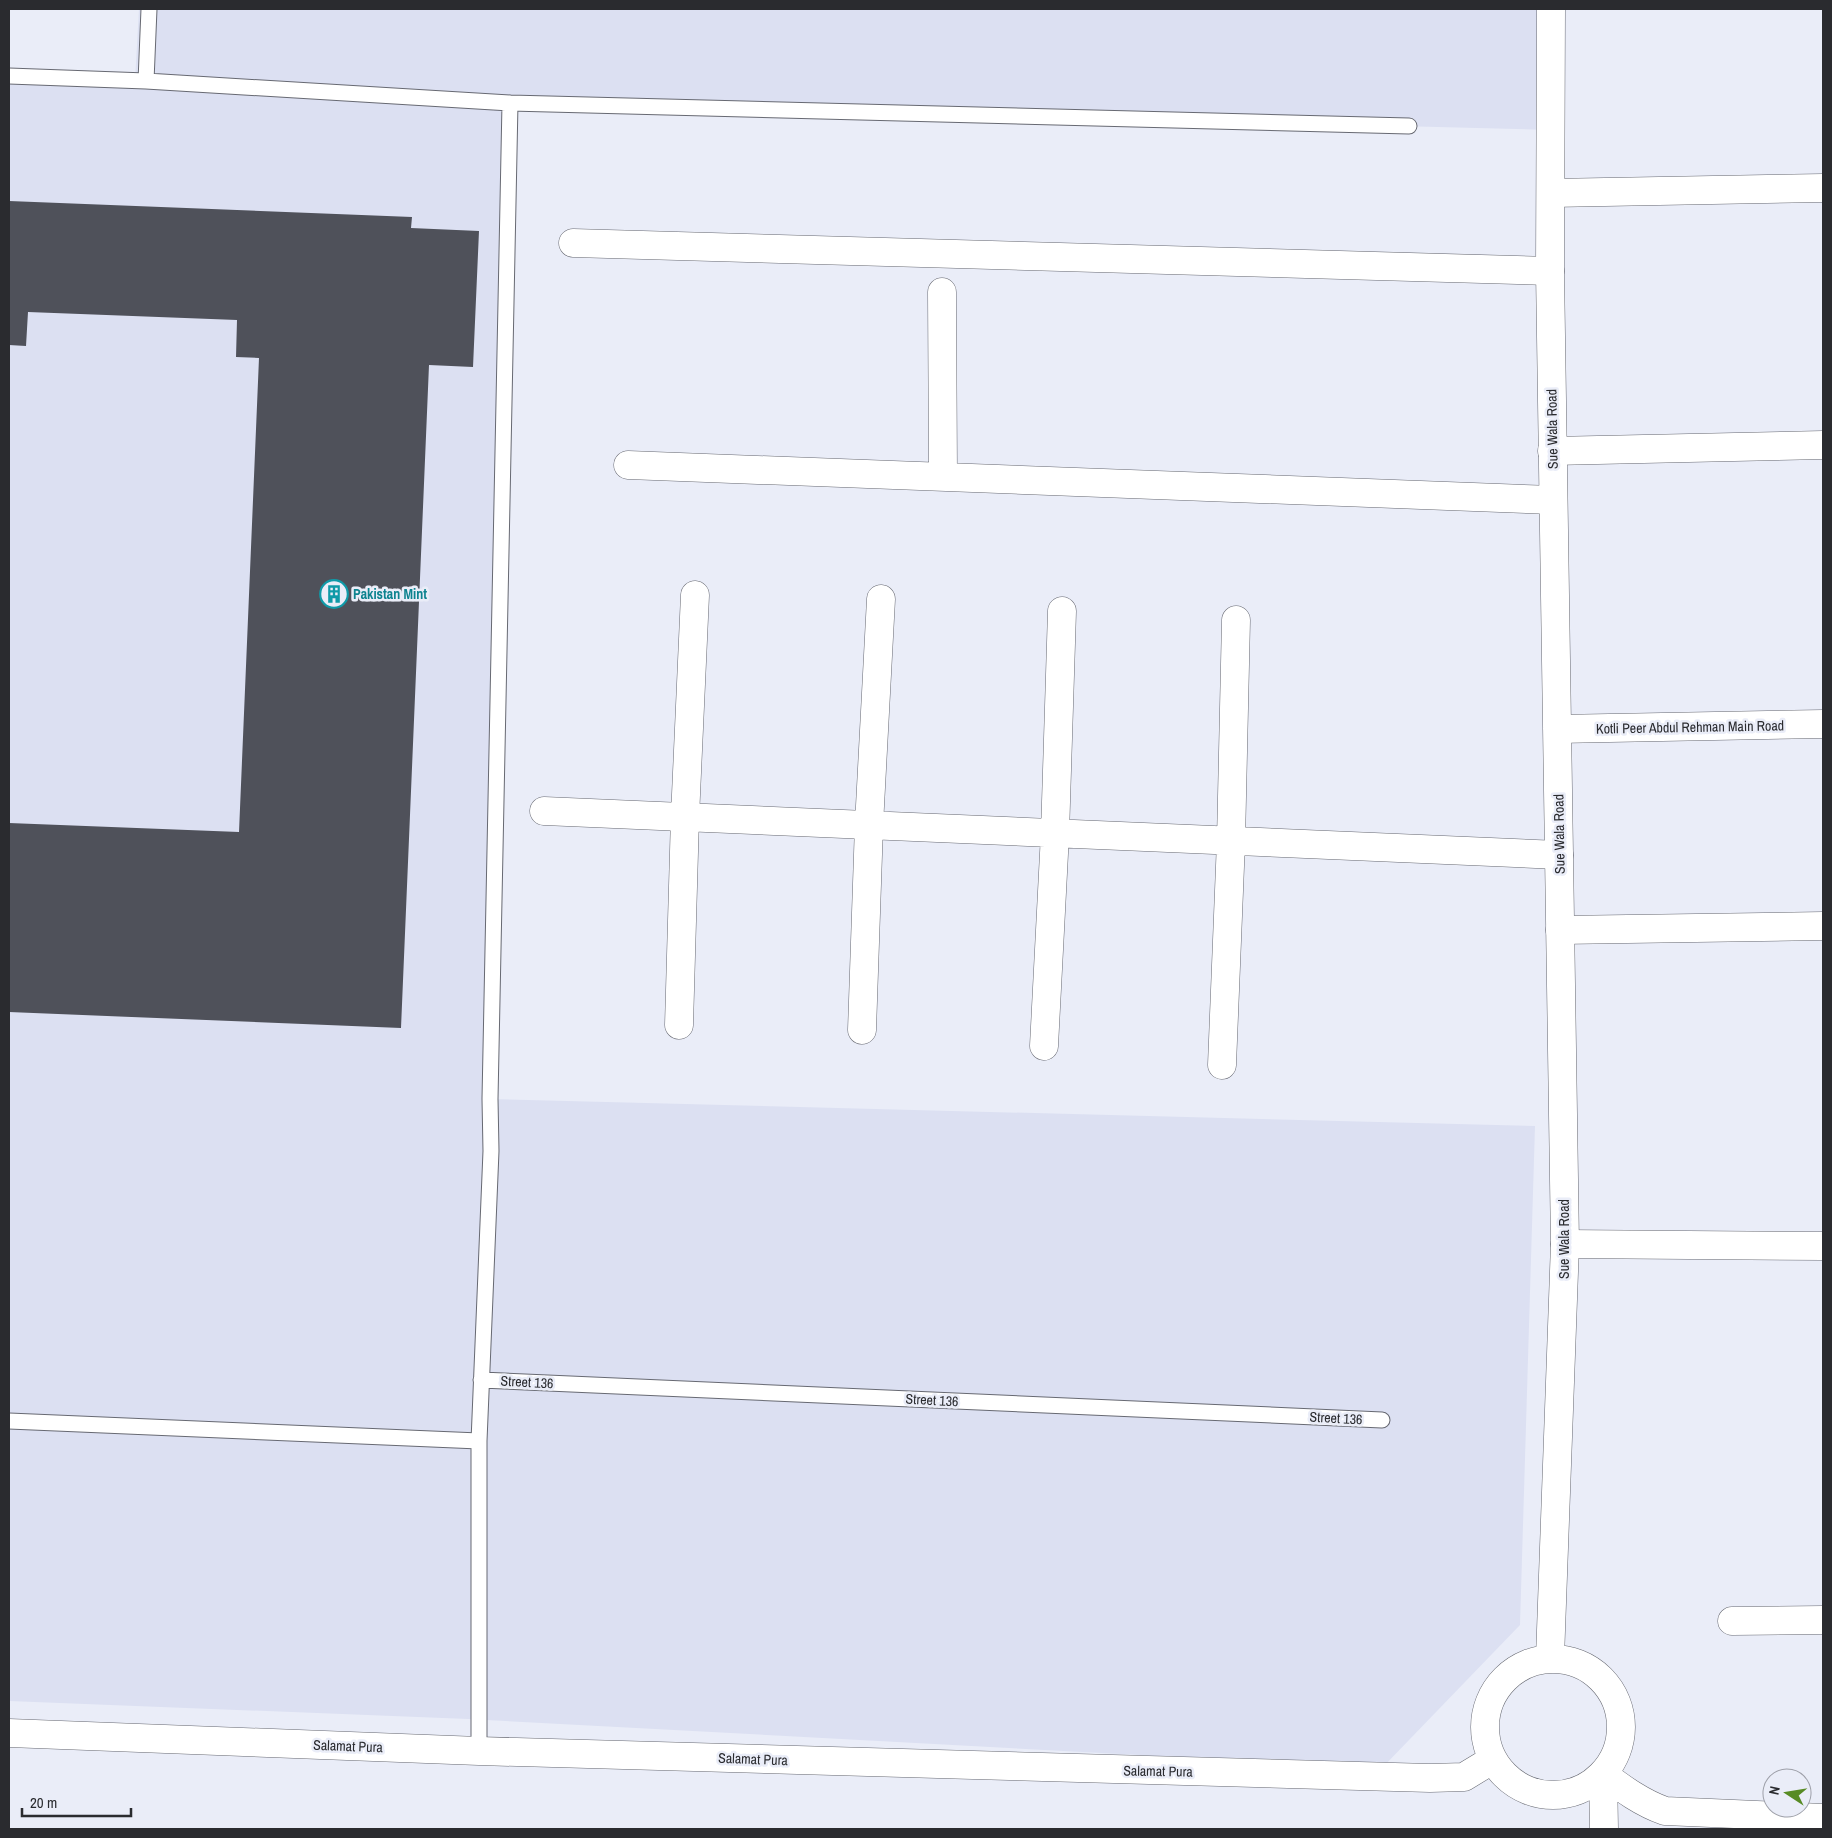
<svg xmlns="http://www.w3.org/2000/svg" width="1832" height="1838" viewBox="0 0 1832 1838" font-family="'Archivo Narrow',sans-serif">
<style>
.built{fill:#dce0f2}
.building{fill:#4f515a}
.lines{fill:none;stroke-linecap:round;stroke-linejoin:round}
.service-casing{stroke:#676972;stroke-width:17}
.minor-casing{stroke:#676972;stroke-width:29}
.tertiary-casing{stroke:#676972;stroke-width:29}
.service{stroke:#fff;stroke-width:15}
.minor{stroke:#fff;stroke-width:28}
.tertiary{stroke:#fff;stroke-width:28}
.labels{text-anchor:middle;stroke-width:5;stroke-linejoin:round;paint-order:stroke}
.street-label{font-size:14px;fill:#2a2b2f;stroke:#eaedf8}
.culture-label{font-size:14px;font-weight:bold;fill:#0d838f;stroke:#eaedf8;text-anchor:start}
</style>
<rect width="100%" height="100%" fill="#eaedf8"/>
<path class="built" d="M 139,9 L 1551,9 L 1551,130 L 510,103 L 490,1099 L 1535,1126 L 1520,1625 L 1382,1768 L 468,1719 L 9,1701 L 9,76 L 135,81 Z"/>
<path class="building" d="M 9,201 L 412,217 L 411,228 L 479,231 L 473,367 L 429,365 L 401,1028 L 9,1012 L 9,823 L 239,832 L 259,358 L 236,357 L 237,320 L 28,312 L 26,346 L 9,345 Z"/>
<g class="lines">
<defs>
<path id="service" d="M 9,76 L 146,81 L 510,103 L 490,1099 L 491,1151 L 479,1441 L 479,1751
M 146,81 L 149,9
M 510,103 L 1409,126
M 481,1380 L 1382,1420
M 9,1421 L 479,1441"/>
<path id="minor" d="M 1551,193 L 1823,188
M 573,243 L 1550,271
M 942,292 L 943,477
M 1552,451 L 1823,445
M 628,465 L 1553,500
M 544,811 L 1559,855
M 1560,930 L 1823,926
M 679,1025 L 685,817 L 695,595
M 862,1030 L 869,825 L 881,599
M 1044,1046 L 1055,834 L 1062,611
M 1222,1065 L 1231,841 L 1236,620
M 1565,1244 L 1823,1246
M 1732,1621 L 1823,1620
M 1603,1774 C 1623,1789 1642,1803 1665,1811 L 1823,1818
M 1603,1774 L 1604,1829"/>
<path id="tertiary" d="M 1557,729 L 1823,724
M 1550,1658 L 1565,1244 L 1550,271 L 1551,9
M1485 1727a68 68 0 1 1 136 0a68 68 0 1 1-136 0Z
M 9,1733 L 479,1751 L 1430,1778 L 1464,1777 L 1492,1760"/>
</defs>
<use href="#service" class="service-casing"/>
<use href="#minor" class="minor-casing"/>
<use href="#tertiary" class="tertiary-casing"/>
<use href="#service" class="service"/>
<use href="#minor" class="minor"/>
<use href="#tertiary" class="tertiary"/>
</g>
<defs>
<symbol id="building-ring" viewBox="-11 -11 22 22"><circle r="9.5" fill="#eaedf8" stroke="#0f9aa8" stroke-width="1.5"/><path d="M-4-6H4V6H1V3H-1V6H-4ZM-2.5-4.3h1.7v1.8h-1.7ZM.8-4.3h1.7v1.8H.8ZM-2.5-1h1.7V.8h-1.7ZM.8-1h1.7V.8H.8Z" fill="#0f9aa8"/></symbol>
</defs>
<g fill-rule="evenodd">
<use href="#building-ring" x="318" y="578" width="32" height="32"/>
</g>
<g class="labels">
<g class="street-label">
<text transform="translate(1552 429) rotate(-91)" y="5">Sue Wala Road</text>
<text transform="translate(1690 727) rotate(-1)" y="5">Kotli Peer Abdul Rehman Main Road</text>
<text transform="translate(1559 834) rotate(-91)" y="5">Sue Wala Road</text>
<text transform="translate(1564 1239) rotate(-90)" y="5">Sue Wala Road</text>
<text transform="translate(527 1382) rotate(3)" y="5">Street 136</text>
<text transform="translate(932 1400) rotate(3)" y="5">Street 136</text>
<text transform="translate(1336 1418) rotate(3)" y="5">Street 136</text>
<text transform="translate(348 1746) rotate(2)" y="5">Salamat Pura</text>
<text transform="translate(753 1759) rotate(2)" y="5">Salamat Pura</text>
<text transform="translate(1158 1771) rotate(1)" y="5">Salamat Pura</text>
</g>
<g class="culture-label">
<text x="353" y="599">Pakistan Mint</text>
</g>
</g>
<rect width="1832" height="1838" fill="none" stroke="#2a2b2f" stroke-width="20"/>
<g transform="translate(1787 1793) rotate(282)"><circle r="24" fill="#eaedf8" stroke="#9d9fa8"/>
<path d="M0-4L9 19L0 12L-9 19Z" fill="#578b24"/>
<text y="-8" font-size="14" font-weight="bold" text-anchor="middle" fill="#2a2b2f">N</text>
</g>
<path d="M22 1808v8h109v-8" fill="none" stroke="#2a2b2f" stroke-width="2.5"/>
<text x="30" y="1808" font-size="15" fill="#2a2b2f" stroke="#eaedf8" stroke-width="4" paint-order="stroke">20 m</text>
</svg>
